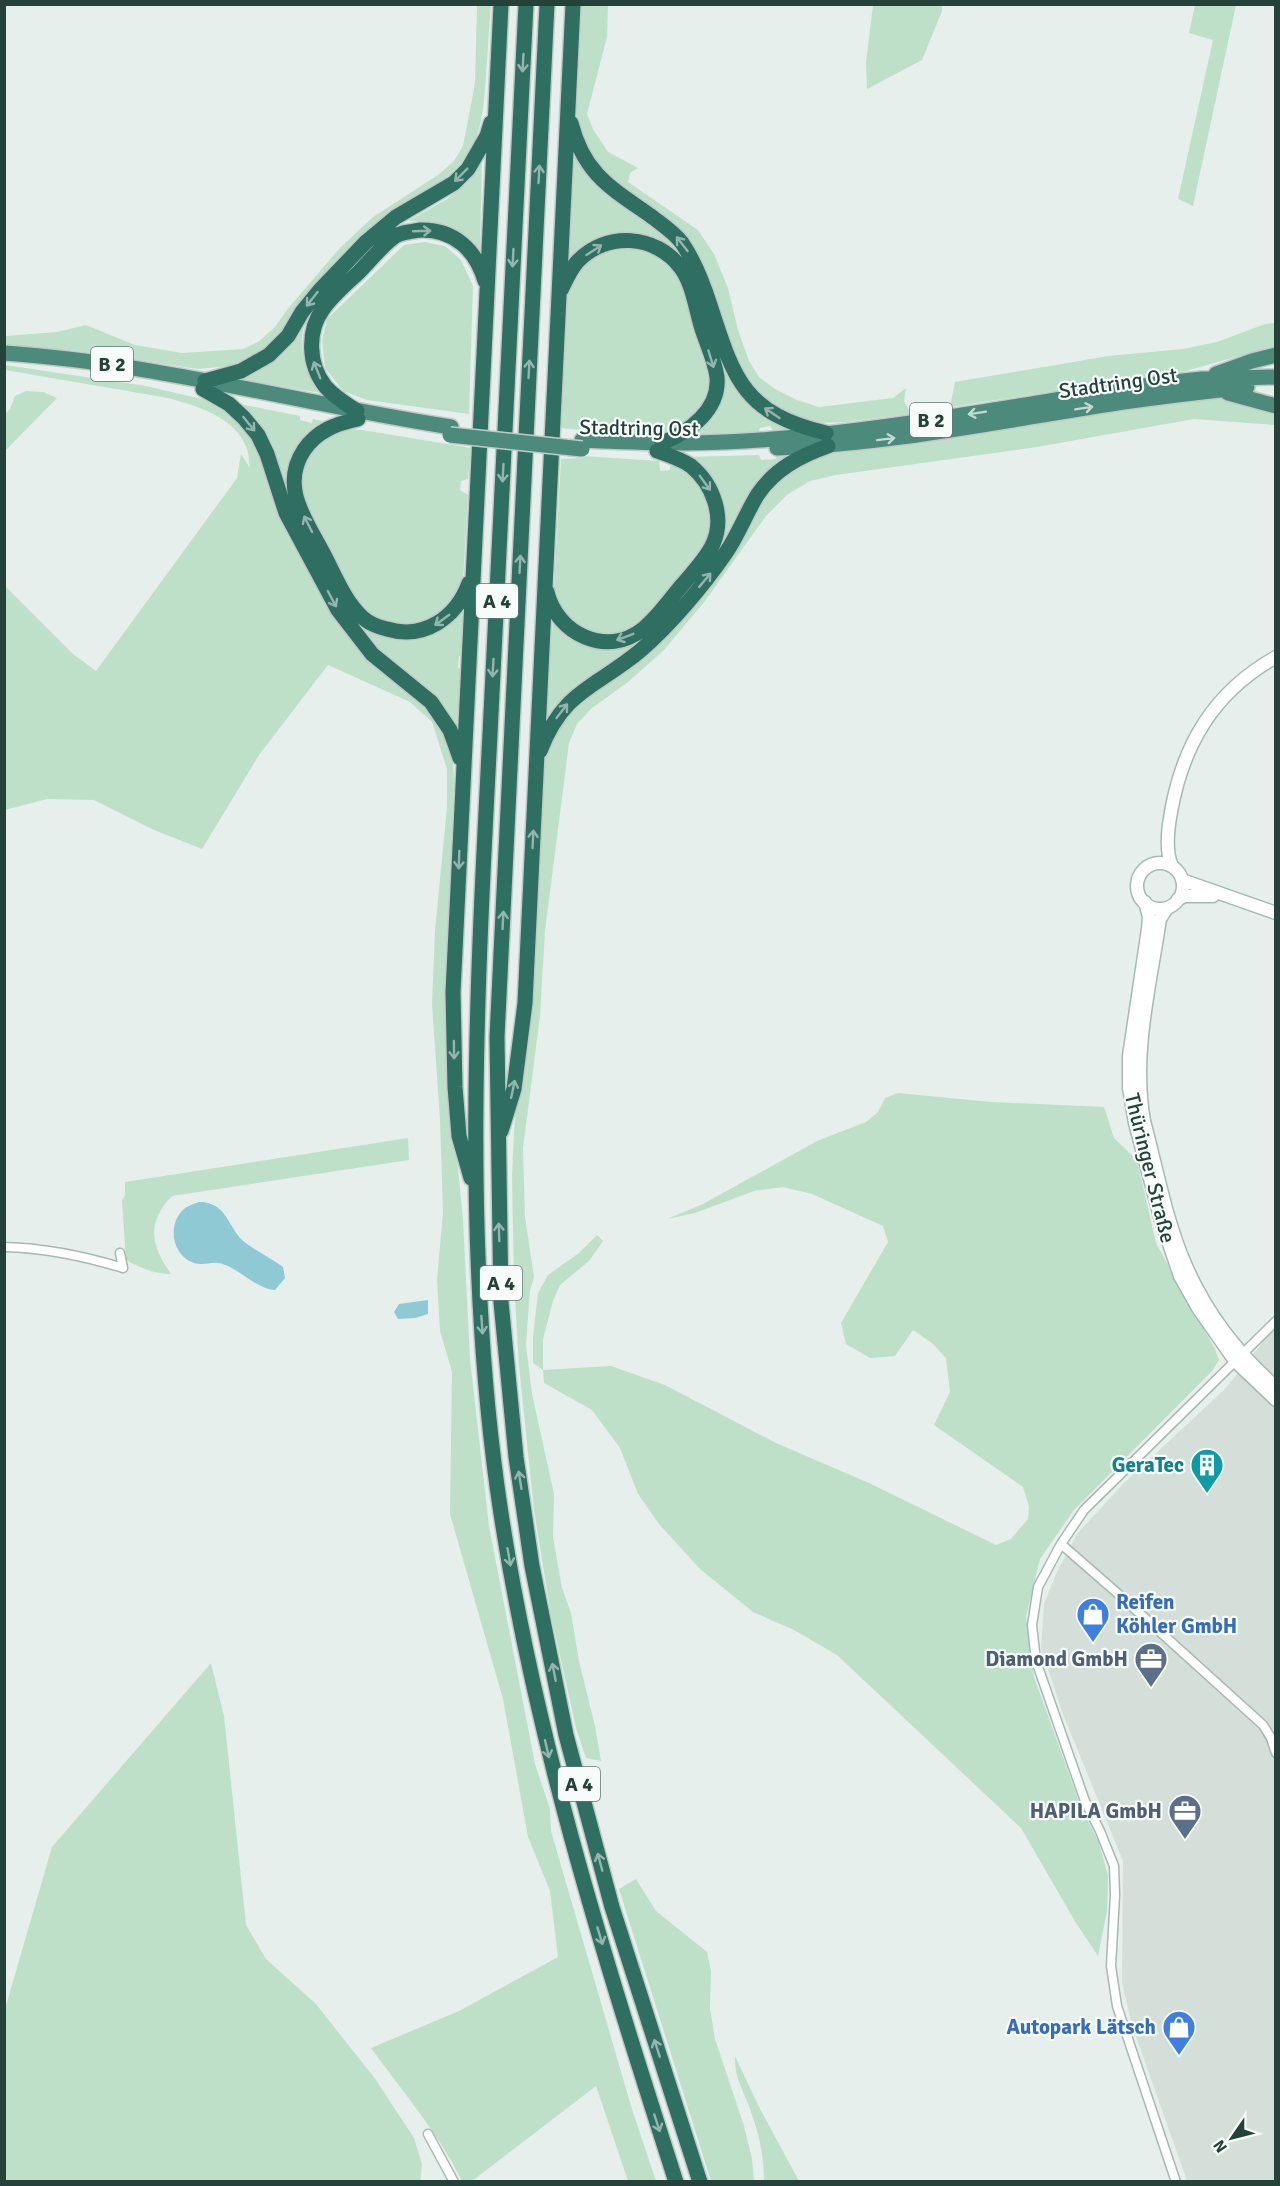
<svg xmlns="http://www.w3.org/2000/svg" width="1280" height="2186" viewBox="0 0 1280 2186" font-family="Signika,sans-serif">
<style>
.built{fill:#d4dfda}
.green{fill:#bfe0c8}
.water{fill:#8ec9d4}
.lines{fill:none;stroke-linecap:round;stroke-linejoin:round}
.minor-casing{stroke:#a8b8b2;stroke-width:11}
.secondary-casing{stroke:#a4bbb3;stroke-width:15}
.trunk-casing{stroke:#c2cac8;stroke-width:18}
.motorway-casing{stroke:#c2cac8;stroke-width:18}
.minor{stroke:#fff;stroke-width:8}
.secondary{stroke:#fff;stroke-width:12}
.trunk{stroke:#4c8a7c;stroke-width:15}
.motorway{stroke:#2f6f62;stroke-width:15}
.trunk-bridge-casing{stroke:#c2cac8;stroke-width:18;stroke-linecap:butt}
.trunk-bridge{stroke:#4c8a7c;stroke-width:15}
.oneway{stroke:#93b5ae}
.oneway2{stroke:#c4d9d4}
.labels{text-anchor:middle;stroke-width:4.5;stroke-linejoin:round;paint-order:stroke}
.shield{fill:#f7fbf9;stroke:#637a73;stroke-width:1.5}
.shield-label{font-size:20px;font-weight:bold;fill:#24423a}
.street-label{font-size:21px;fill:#24423a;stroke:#f7fbf9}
.culture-label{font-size:21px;font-weight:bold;fill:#0d838f;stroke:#f7fbf9;text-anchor:end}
.shop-label{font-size:21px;font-weight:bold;fill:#366cbe;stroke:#f7fbf9;text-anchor:start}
.service-label{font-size:21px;font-weight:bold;fill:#4e5e75;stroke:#f7fbf9;text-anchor:end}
</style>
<rect width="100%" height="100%" fill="#e6efeb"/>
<path class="built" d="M 1275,1327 L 1275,2181 L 1187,2181 L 1132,2025 L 1122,1983 L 1123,1861 L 1063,1714 L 1041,1648 L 1044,1604 L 1056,1574 L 1077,1534 L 1124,1483 L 1225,1389 Z"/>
<path class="green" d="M 477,5 L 491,5 C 489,28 488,51 486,74 C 483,127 479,157 431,189 L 260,354 L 239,365 L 198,369 L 70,350 L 5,348 L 5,336 L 57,332 L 86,325 L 135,345 L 182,353 L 243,349 L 258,342 L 274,328 L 290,306 L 339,249 L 373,217 L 438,175 L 454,161 L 463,146 L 475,83 Z
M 580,5 L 608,5 L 607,37 L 587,114 L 593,129 L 608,152 L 638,168 L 630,173 L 628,182 L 698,230 L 714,254 L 728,288 L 738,330 L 749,361 L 759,377 L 775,389 L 797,400 L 819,407 L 893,398 L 906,388 L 904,401 L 911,414 L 846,422 L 818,423 L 794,416 L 770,404 L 740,374 L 697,259 L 600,173 L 581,139 L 577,117 L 577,87 Z
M 873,5 L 942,5 L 942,11 L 922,60 L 867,89 L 866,62 Z
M 1195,5 L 1236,5 L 1193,206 L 1178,199 L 1213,40 L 1189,33 Z
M 571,141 L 660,228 L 686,258 L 721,355 L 798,431 L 775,433 L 770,426 L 760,428 L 758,433 L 689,435 L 719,395 L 692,280 L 635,235 L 566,268 Z
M 482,162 L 480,250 C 450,224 447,222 408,221 L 447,199 L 467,183 Z
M 425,242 L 445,246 L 461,260 L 473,286 L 469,414 L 367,400 L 343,391 L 325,368 L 322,341 L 327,319 L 404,245 Z
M 611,245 L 657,251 L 681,276 L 710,363 L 710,397 L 699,414 L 670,432 L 654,434 L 582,432 L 581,430 L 560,428 L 567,292 L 576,270 Z
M 1275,323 L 1275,346 L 1186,371 L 950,407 L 955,382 L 1108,356 L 1183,349 L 1217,342 L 1265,324 Z
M 305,324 C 296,350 307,371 321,393 L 231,378 L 291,339 Z
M 5,365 L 146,386 L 210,401 L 222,407 L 241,423 L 255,442 L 329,604 L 416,695 L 443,727 L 453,758 L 454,780 L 449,908 L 450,1086 L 463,1220 L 470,1359 L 489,1526 L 535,1764 L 550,1809 L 551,1831 L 631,2106 L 656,2181 L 628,2181 L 596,2086 L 472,2181 L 462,2181 C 441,2137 400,2088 371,2048 L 459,2011 L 558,1957 L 550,1891 L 528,1837 L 503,1699 L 450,1514 L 452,1372 L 440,1331 L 437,1280 L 443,1212 L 440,1120 L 432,1004 L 435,931 L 447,807 L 447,769 L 432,722 L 410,702 L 328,665 L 259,755 L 202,849 L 154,830 L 94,800 L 47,799 L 5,810 L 4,585 L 73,654 L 96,671 L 237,478 L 241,454 L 250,468 C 249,462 249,454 247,449 C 236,417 197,406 168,398 L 5,370 Z
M 26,391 L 43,392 L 57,398 L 5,451 L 5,414 L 10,409 L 15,396 Z
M 1203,397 L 1227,398 L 1275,411 L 1275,425 L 1194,419 L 1037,447 L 836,475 L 810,481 L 787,495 L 766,516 L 705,601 L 664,650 L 628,682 L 591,709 L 577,724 L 569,743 L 545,931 L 540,1016 L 523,1148 L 525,1217 L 534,1277 L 530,1291 L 526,1345 L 532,1394 L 554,1494 L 553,1537 L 562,1588 L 571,1613 L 579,1661 L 595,1726 L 601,1761 L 586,1758 L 576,1728 L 551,1615 L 534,1510 L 519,1366 L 514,1280 L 512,1176 L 514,1130 L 538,888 L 544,767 L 548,747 L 554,730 L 578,700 L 630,667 L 770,484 L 787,469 L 830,451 Z
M 235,403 L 300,416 L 300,420 L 312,423 L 313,419 L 331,423 L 290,468 L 341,597 L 383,635 L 405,639 L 427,635 L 461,608 L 466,610 L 464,655 L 459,656 L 458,668 L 463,669 L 459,740 L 355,628 Z
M 345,429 L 363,430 L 471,448 L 468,479 L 461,481 L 460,490 L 468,495 L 463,581 L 450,607 L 418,627 L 376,621 L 354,599 L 304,505 L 298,486 L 301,466 L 321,438 Z
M 796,453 L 737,519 L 735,518 L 732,524 L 735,526 L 726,544 L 651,636 L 547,724 L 543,721 L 546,643 L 551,643 L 553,622 L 550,612 L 576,640 L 644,635 L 723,519 L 686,457 L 759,455 L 761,460 L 776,459 L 777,454 Z
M 582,456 L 659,461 L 660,471 L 670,470 L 670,462 C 703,478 720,516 702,550 C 695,564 680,577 670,589 C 660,601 650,618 637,627 C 603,651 560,626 554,589 L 561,459 L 582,458 Z
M 898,1093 L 991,1102 L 1104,1107 L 1114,1138 L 1137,1160 L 1156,1243 L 1215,1349 L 1219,1360 L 1212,1371 L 1074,1510 L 1040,1559 L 1026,1617 L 1034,1677 L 1081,1807 L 1099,1843 L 1108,1876 L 1107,1911 L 1098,1956 L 1076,1923 L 1021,1828 L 837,1655 L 794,1630 L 753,1612 L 700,1569 L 659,1524 L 638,1494 L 620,1448 L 592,1410 L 544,1383 L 543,1370 L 533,1363 L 533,1337 L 538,1293 L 548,1275 L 579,1253 L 597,1235 L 603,1241 L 589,1261 L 560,1285 L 553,1301 L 543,1339 L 543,1370 L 611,1366 L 665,1385 L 776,1443 L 869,1483 L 996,1545 L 1011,1539 L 1028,1519 L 1029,1506 L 1023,1487 L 934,1425 L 950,1392 L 946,1358 L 932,1343 L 913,1330 L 895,1356 L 870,1358 L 846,1344 L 841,1323 L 888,1242 L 883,1226 L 812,1194 L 783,1187 L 754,1191 L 695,1213 L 667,1219 L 703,1204 L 817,1141 L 866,1122 L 878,1112 L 885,1098 Z
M 408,1138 L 409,1160 L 172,1196 C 146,1223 151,1245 171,1274 C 154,1274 141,1268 126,1260 L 122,1201 L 125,1195 L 125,1182 Z
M 211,1663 L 224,1716 L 246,1925 L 266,1959 L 316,2004 L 376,2080 L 414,2138 L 422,2164 L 420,2181 L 5,2181 L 5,2009 L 52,1847 Z
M 636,1879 L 656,1911 L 707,1952 L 711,1971 L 710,2008 L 715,2039 L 744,2126 L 752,2159 L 754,2181 L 711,2181 L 619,1889 Z
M 735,2056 L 759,2107 L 799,2181 L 764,2181 C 764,2155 759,2134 750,2109 C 743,2089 734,2078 735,2056 Z"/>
<path class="water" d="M 199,1202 C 229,1202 227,1230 247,1244 C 258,1252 271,1258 283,1267 L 285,1278 L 275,1290 C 259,1289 245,1275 230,1267 C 212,1258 208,1267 194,1263 C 172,1256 167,1225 183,1210 C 187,1206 194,1204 199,1202 Z
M 428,1300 L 428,1314 L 415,1318 L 398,1319 L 394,1312 L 399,1304 Z"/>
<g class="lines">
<defs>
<path id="minor" d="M 4,1247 C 44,1248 84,1256 123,1268 L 120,1253
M 1061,1544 L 1116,1592 L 1263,1725 L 1271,1738 L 1276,1753
M 428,2134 L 454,2182
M 1176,2182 L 1117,2006 L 1111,1966 L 1115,1895 L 1114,1866 L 1100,1831 L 1085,1801 L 1036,1661 L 1032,1625 L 1038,1587 L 1061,1544 L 1084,1510 L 1276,1321"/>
<path id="secondary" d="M1137 886a23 23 0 1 1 46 0a23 23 0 1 1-46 0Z
M 1172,866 C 1165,851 1168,828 1171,812 C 1183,744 1214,692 1276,657
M 1182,880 L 1276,913
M 1178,899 L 1185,896 L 1213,896
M 1145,902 L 1149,917 L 1148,929 L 1129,1056 L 1129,1088 L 1135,1123 L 1161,1220 L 1180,1276 L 1198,1308 L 1235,1361 L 1276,1400
M 1167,908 L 1160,919 C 1150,986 1132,1054 1144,1121 C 1157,1169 1166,1221 1186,1266 C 1207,1314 1237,1353 1276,1387"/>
<path id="trunk" d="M 4,353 C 156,363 302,404 451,427
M 1216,374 L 1252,361 L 1276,355
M 1228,393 L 1276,406
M 582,440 C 645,443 709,445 773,439 C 904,428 1034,402 1164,383 L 1202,379 L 1276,377
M 777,448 C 890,444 1000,421 1111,404 C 1156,397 1201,392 1247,387"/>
<path id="motorway" d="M 526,4 C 514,248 502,491 490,734 C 477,984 463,1237 497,1486 C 530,1724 603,1954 676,2182
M 547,4 L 497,1037 L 501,1302 L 516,1457 L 532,1566 L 566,1735 L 612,1907 L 700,2182
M 571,123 C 584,174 611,188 651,216 C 661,224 674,232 682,243 C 695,262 703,283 710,305 C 734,379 743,413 826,433
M 561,290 C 566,280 570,270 577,262 C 606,231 656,234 681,268 C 693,284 696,310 702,329 C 707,344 715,361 717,377 C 720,410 689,432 662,443
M 205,381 L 241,371 L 269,355 L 288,336 L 302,312 L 320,290 L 366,242 L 396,217 L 454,183 L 468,169 L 487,136 L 491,123
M 203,389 L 229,404 L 244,418 L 258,435 L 267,454 L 286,513 L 338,610 L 372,654 L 431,702 L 450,730 L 460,758
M 357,411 C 346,404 333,396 325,386 C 308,364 307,331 323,309 C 333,295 346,284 358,273 C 368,263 386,241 397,235 C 404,232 413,231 420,230 C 454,229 476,250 485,281
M 358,419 C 335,424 317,431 304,450 C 280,486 305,519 322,551 C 334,573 344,601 363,618 C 370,624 378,627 387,629 C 424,640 456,618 469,583
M 547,592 C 557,634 607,658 643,629 C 658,617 670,599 683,584 C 693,572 706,559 713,544 C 725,517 713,484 691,466 C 681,459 669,455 657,451
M 540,751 C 564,689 596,688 641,650 C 670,625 703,586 725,554 C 738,536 746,513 758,494 C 775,469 800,456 828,446
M 501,1131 L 514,1089 L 525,1003 L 573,4
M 471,1178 L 459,1136 L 455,1087 L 453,992 L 501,4"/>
</defs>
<use href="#minor" class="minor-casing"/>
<use href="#secondary" class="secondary-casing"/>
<use href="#trunk" class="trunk-casing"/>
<use href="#motorway" class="motorway-casing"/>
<use href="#minor" class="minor"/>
<use href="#secondary" class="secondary"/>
<use href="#trunk" class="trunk"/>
<use href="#motorway" class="motorway"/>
<defs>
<path id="trunk-bridge" d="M 450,435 L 582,449"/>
</defs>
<use href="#trunk-bridge" class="trunk-bridge-casing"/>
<use href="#trunk-bridge" class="trunk-bridge"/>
</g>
<defs><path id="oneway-shaft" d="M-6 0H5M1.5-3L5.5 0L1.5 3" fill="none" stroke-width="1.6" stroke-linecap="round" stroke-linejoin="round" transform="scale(1.5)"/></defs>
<g class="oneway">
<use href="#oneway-shaft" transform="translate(523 63) rotate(93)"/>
<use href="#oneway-shaft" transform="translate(539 174) rotate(-87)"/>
<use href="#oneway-shaft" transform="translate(461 175) rotate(135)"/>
<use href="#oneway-shaft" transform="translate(422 231) rotate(-2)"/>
<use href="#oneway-shaft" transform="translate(682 244) rotate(-128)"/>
<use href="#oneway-shaft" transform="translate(594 250) rotate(-33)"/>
<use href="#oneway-shaft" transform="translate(513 258) rotate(93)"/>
<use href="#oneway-shaft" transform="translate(312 299) rotate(128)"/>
<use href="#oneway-shaft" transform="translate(711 359) rotate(73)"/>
<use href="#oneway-shaft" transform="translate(529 369) rotate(-87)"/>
<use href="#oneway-shaft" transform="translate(317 370) rotate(-112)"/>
<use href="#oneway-shaft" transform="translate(772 413) rotate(-146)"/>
<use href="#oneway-shaft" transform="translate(249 424) rotate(51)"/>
<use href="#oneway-shaft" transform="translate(503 473) rotate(93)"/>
<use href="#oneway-shaft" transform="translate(705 483) rotate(54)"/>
<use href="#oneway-shaft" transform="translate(308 524) rotate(-117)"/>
<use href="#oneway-shaft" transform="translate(520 564) rotate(-87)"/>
<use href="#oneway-shaft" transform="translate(705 580) rotate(-50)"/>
<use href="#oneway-shaft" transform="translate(332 599) rotate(62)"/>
<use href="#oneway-shaft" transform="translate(442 620) rotate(144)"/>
<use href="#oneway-shaft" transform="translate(625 637) rotate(159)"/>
<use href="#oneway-shaft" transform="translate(493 668) rotate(93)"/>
<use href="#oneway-shaft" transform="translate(562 711) rotate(-52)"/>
<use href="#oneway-shaft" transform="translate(533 839) rotate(-87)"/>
<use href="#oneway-shaft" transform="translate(459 860) rotate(92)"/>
<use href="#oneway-shaft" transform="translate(503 920) rotate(-87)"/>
<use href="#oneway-shaft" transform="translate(454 1050) rotate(89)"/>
<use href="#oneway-shaft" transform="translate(513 1089) rotate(-78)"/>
<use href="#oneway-shaft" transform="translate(499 1232) rotate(-92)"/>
<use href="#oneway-shaft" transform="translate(482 1325) rotate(86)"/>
<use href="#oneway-shaft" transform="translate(520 1480) rotate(-99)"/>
<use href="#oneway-shaft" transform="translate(509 1557) rotate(80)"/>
<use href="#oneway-shaft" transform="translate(554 1672) rotate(-101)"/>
<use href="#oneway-shaft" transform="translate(547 1749) rotate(77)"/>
<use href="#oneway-shaft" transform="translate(600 1862) rotate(-105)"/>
<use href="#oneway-shaft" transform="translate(600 1936) rotate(73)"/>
<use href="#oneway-shaft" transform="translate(657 2048) rotate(-108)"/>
<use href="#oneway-shaft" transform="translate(657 2123) rotate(72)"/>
</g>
<g class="oneway2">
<use href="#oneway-shaft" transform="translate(1084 408) rotate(-9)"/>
<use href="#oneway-shaft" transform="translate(977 413) rotate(171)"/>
<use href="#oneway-shaft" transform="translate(886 439) rotate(-7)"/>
</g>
<defs>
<symbol id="building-pin" viewBox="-11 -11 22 30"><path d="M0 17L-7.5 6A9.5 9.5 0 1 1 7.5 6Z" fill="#0f9aa8" stroke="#f7fbf9"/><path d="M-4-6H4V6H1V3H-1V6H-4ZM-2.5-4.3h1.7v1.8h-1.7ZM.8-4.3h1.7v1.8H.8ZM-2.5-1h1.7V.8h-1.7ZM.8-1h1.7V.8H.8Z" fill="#fff"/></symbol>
<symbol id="shop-pin" viewBox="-11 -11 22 30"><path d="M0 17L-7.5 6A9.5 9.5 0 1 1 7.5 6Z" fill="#3f7fe0" stroke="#f7fbf9"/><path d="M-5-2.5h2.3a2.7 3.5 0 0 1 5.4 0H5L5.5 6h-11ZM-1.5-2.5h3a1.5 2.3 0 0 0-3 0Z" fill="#fff"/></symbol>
<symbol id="office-pin" viewBox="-11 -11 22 30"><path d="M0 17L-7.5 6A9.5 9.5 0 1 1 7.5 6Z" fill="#5c6f8a" stroke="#f7fbf9"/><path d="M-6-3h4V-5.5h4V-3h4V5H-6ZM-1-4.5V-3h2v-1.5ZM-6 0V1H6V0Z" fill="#fff"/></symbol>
</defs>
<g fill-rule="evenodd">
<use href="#building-pin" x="1188" y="1446" width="38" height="52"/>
<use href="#shop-pin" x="1074" y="1595" width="38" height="52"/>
<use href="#office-pin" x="1132" y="1640" width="38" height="52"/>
<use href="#office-pin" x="1166" y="1792" width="38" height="52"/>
<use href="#shop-pin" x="1160" y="2008" width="38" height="52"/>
</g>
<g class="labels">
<g class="shield">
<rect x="91" y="347" width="42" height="34" rx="4.5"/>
<rect x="910" y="403" width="42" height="34" rx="4.5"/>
<rect x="476" y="584" width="42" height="34" rx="4.5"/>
<rect x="480" y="1266" width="42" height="34" rx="4.5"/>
<rect x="558" y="1767" width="42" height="34" rx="4.5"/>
</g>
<g class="shield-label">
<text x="112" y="371">B 2</text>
<text x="931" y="427">B 2</text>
<text x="497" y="608">A 4</text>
<text x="501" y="1290">A 4</text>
<text x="579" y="1791">A 4</text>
</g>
<g class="street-label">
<text transform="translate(1118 383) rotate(-8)" y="7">Stadtring Ost</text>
<text transform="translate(639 428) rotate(1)" y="7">Stadtring Ost</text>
<text transform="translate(1150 1168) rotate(76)" y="7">Thüringer Straße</text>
</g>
<g class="culture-label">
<text x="1184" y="1472">GeraTec</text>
</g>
<g class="shop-label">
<text x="1116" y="1609">Reifen<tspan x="1116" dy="24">Köhler GmbH</tspan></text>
<text x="1156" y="2034" text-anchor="end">Autopark Lätsch</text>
</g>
<g class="service-label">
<text x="1128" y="1666">Diamond GmbH</text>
<text x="1162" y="1818">HAPILA GmbH</text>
</g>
</g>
<rect width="1280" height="2186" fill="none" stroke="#24423a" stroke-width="12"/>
<g transform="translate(1232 2138) rotate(235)" stroke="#f7fbf9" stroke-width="4.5" paint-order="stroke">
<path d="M0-4.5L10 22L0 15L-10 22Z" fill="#24423a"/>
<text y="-9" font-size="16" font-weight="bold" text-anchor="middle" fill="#24423a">N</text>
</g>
</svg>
